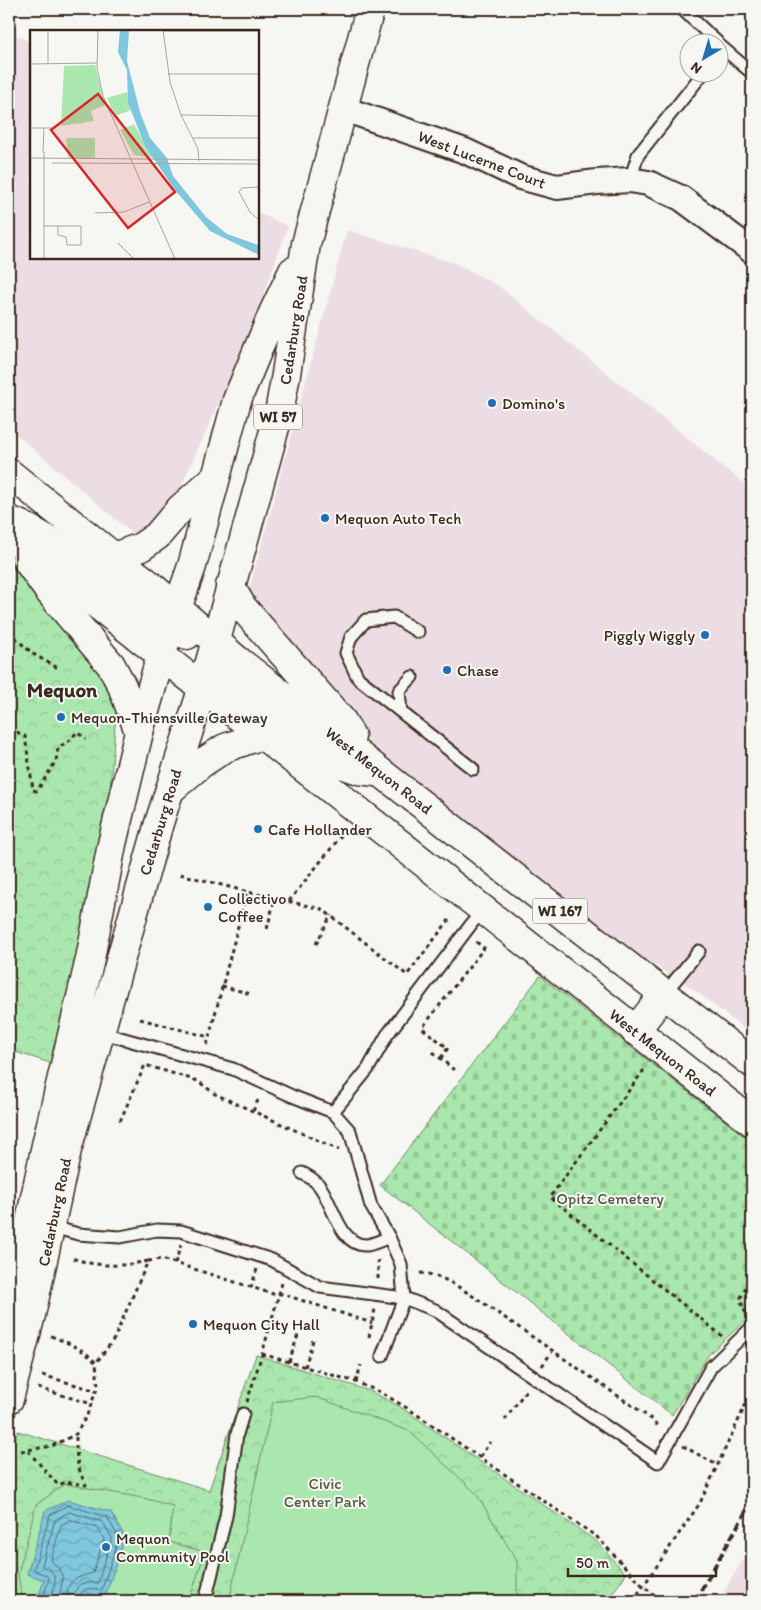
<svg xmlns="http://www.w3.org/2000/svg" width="761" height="1610" viewBox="0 0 761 1610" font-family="Itim,sans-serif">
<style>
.built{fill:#ecdde4}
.cemetery{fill:url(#cemetery-stones);stroke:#728866}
.park{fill:url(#park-crowns);stroke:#728866}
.pitch{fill:#a9e7ae;stroke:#728866}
.water{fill:url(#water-waves);stroke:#638892}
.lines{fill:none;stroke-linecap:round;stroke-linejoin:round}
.shore{stroke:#56696b;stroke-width:1}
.lane-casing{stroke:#3b2a1e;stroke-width:15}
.street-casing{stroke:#3b2a1e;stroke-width:28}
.secondary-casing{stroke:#3b2a1e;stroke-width:31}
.primary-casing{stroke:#3b2a1e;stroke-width:31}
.path{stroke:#3b2a1e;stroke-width:3;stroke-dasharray:4 4;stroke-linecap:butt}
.lane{stroke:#f6f6f2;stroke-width:11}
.street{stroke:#f6f6f2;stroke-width:24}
.secondary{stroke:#f6f6f2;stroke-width:28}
.primary{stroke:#f6f6f2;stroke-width:28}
.rail{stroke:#3b2a1e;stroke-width:4;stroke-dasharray:8 4;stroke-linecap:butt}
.poi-dot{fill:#1f6fb2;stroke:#f6f6f2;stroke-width:2}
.labels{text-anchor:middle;stroke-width:4;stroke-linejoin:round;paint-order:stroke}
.shield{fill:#f6f6f2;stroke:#73675e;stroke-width:1}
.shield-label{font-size:15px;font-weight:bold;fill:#3b2a1e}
.street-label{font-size:16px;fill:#3b2a1e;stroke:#f6f6f2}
.poi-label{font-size:16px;fill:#3b2a1e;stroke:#f6f6f2;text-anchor:start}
.park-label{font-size:16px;fill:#565942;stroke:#f6f6f2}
.district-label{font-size:21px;font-weight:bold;fill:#3b2a1e;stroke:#f6f6f2}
.inset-road{fill:none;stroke:#aba49d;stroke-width:1}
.view{fill:#d62828;fill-opacity:0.15;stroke:#d62828;stroke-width:2.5}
.inset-edge{fill:none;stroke:#3b2a1e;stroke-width:2.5}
</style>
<defs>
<pattern id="cemetery-stones" width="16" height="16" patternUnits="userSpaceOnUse" patternTransform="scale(1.25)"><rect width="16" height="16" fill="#a9e7ae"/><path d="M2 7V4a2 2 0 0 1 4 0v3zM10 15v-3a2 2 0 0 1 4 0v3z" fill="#92c695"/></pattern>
<pattern id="park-crowns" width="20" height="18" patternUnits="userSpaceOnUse" patternTransform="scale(1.25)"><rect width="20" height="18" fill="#a9e7ae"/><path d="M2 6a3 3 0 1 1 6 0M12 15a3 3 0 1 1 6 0" fill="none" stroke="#92c695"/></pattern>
<pattern id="water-waves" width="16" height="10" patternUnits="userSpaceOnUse" patternTransform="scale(1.25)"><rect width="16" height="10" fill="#7ec7df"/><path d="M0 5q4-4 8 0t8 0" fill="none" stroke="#68a2b4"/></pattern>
</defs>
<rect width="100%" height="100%" fill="#f6f6f2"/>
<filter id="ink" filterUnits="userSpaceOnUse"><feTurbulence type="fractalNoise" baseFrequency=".02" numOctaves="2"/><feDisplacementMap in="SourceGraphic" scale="10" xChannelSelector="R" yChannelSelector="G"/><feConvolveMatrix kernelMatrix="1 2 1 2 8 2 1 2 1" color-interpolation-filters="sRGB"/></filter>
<g filter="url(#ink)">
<path class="built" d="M 9,32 L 31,42 L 31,258 L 258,258 L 258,213 L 288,226 L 253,324 L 204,436 L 177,495 L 151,528 L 133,534 L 9,428 Z
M 347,230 L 457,264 L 497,285 L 752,490 L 752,1035 L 693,989 L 641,957 L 373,747 L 254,612 L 250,602 L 249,591 Z
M 752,1545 L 752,1601 L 718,1601 Z"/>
<path class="cemetery" d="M 540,976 L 752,1142 L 752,1312 L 745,1321 L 709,1354 L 672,1415 L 380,1185 Z"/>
<path class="park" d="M 9,565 L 31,583 L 108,674 L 117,701 L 109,803 L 57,1065 L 9,1050 Z
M 256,1355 L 370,1391 L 399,1406 L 596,1541 L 626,1574 L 607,1601 L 9,1601 L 9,1459 L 18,1431 L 209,1490 Z"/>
<path class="pitch" d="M 316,1397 L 409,1431 L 476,1493 L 517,1561 L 517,1601 L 229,1601 L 273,1402 Z
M 65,1484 L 143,1498 L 173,1506 L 169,1542 L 205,1552 L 189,1601 L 23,1601 L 18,1575 L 36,1505 Z"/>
<path class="water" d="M 68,1500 L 111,1512 L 125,1537 L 105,1597 L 87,1593 L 84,1601 L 37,1601 L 44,1580 L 27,1574 L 45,1511 Z"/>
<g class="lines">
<path class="shore" d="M 42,1601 L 49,1579 L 46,1575 L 35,1571 L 34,1569 L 50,1515 L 68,1505 L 107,1517 L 119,1538 L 102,1589 L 100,1590 C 87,1588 82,1586 80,1601
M 49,1601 C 54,1587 62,1574 43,1567 L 42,1565 L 55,1520 L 69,1512 L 103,1522 L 112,1538 L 98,1582 C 83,1585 76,1578 74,1601
M 57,1601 C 60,1591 66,1579 59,1569 C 57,1566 53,1564 51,1560 L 61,1525 L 70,1520 L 98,1528 L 104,1539 L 93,1573 C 75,1578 67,1579 66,1601"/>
<defs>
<path id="lane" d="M 682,9 L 717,42
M 718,44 L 752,73
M 630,180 L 638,155 L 704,72
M 418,632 L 394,617 L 366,620 L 351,637 L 346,653 L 358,678 L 473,769
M 401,712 L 399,691 L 412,677
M 664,994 L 699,951
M 99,1032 L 233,1069 L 292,1096 L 333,1112
M 302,1173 C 308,1176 313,1179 318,1184 C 333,1201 339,1247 367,1245 C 374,1244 382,1240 389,1237
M 49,1226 L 78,1234 L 120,1237 L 157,1230 L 181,1231 L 272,1260 L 320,1287 L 404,1298 L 435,1310 L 658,1462 L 711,1367 L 752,1327
M 382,1356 L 404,1298 L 401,1264 L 389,1237 L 371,1206 L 350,1131 L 333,1112 L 368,1069 L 387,1035 L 397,1022 L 482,910
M 205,1601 L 226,1516 L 237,1434 L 243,1414"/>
<path id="street" d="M 344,109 L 465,151 L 520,177 L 557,187 L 597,182 L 630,180 L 648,183 L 681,198 L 752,251"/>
<path id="secondary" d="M 9,1321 L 46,1145 L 90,959 L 112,844 L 139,732 L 161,655
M 9,1399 L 31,1315 L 67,1150 L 159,823 L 203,687"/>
<path id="primary" d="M 9,473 L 114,557 L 149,584 L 236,659 L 752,1063
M 9,520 C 76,545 118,612 187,635
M 9,535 L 752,1122
M 114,557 L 141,547 L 157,536 L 180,509 L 216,477
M 26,559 L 48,590 L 111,665 L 122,686 L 139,732
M 230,586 L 243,608 L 342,721 L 351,736
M 161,655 L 192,566 L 237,400 L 273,313 L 293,271
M 205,671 L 257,703 L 333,761 L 359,770 L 376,772
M 203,687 L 279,413 L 286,374 L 306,244 L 370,9
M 170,790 L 202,763 L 225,748 L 262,735
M 635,1031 L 664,994"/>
</defs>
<use href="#lane" class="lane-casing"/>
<use href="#street" class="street-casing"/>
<use href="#secondary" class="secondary-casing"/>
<use href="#primary" class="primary-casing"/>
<path class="path" d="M 9,632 L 33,654 L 58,668
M 9,730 L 17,732 L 25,736 L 33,790 L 37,791 L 56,761 L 58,748 L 70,740 L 77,732 L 86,739
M 180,874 L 252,893 L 322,909 L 407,975 L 449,920
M 289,901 L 341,836
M 267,929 L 275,898
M 316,944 L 331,915
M 222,986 L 251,994
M 140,1019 L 209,1037
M 207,1045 L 247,892
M 433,1052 L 454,1070
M 441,1058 L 448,1048 L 422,1028 L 484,948 L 475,941
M 644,1070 L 550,1197 L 722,1336
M 253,1111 L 259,1098
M 120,1121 L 145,1065 L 198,1081 L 215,1094 L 339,1150
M 148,1261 L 162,1259 L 273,1294 L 282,1294 L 372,1323
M 175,1263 L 181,1245
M 420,1273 C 442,1274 461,1289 479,1300 L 653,1420 L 659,1428
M 378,1279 L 378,1260
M 251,1288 L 257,1269
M 746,1313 L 743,1308 L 740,1299 L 752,1276
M 270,1324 L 282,1327
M 51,1336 C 68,1343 83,1348 96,1363 L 114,1339 L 148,1261 C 121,1267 97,1267 72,1258
M 369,1337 L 375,1309
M 262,1354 L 356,1382 L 380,1392 L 407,1408 L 597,1537 L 643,1586 L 662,1601
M 289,1362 L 299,1332
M 542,1366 L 553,1350
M 305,1367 L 314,1337
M 42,1375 L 97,1391
M 356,1382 L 361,1365
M 38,1388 L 92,1404
M 247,1402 L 262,1354 L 282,1283
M 505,1420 L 527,1389
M 683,1446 L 717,1465
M 21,1451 L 52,1446 L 76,1434 L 87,1415 L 98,1386 L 96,1363
M 28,1451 L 58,1485 L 66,1482 L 86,1485 C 76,1467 76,1454 76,1434
M 480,1457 L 490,1442
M 633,1601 L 700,1503 L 752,1391"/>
<use href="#lane" class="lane"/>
<use href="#street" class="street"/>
<use href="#secondary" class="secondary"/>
<use href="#primary" class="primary"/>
<path class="rail" d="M 695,1601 L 752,1501"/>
</g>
</g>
<g class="poi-dot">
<circle cx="492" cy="403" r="5"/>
<circle cx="325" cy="518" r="5"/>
<circle cx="705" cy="635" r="5"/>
<circle cx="447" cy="670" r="5"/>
<circle cx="61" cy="717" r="5"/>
<circle cx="258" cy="829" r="5"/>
<circle cx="208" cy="907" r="5"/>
<circle cx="193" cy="1324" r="5"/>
<circle cx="106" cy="1547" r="5"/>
</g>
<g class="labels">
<g class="shield">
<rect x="254" y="404.5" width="48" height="25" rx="4"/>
<rect x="532.5" y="898.5" width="55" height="25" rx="4"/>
</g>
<g class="shield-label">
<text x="278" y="422">WI 57</text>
<text x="560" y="916">WI 167</text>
</g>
<g class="street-label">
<text transform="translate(482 159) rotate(21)" y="6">West Lucerne Court</text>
<text transform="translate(293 330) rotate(-81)" y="6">Cedarburg Road</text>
<text transform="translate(379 770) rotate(38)" y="6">West Mequon Road</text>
<text transform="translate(160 822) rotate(-73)" y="6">Cedarburg Road</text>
<text transform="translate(663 1052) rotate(38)" y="6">West Mequon Road</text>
<text transform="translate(54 1212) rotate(-78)" y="6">Cedarburg Road</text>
</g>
<g class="poi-label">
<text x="502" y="409">Domino's</text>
<text x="335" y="524">Mequon Auto Tech</text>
<text x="695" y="641" text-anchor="end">Piggly Wiggly</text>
<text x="457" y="676">Chase</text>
<text x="71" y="723">Mequon-Thiensville Gateway</text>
<text x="268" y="835">Cafe Hollander</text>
<text x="218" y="904">Collectivo<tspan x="218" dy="18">Coffee</tspan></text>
<text x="203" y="1330">Mequon City Hall</text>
<text x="116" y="1544">Mequon<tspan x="116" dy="18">Community Pool</tspan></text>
</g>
<g class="park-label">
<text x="610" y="1204">Opitz Cemetery</text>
<text x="325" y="1489">Civic<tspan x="325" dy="18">Center Park</tspan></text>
</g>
<g class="district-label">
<text x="62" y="697">Mequon</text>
</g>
</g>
<g transform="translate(30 30)">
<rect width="229" height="229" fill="#f6f6f2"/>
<path d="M 36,108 L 65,108 L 65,128 L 38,128 Z" fill="#a9e7ae"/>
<path d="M 65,35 L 75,75 L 61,81 L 64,91 L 31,96 L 34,36 ZM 97,62 L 101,80 L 85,86 L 77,68 ZM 104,94 L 118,120 L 125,128 L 104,125 L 100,118 L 90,100 Z" fill="#a9e7ae"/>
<path d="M 47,67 L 61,89 L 51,94 L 39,91 L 33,79 Z" fill="#a9e7ae"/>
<path d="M 90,0 L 99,0 L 97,31 L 110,82 L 120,108 L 137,128 L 143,146 L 176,187 L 197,204 L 228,215 L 229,225 L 180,201 L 145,160 L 115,116 L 98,73 L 97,40 L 88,22 Z" fill="#7ec7df"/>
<path class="inset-road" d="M 68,0 L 67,38 L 73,66 L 145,229M 133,0 L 140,52 L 151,85 L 168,119 L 169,131M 133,1 L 229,1M 18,33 L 18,0M 0,34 L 67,33M 138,44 L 229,44M 151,85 L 229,86M 0,98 L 22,98M 163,108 L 229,108M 13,123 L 14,98M 0,128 L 229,130M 22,133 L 229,134M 229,157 L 212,158 L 209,162 L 220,182 L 229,190M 65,183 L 94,182 L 119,172M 14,196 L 51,196 L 51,215 L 37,215 L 36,207 L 28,205 L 28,196M 88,213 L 104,229M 14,229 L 14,122"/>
<path class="view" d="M 68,64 L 145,162 L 98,198 L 21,100 Z"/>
<rect width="229" height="229" class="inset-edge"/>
</g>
<rect width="761" height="1610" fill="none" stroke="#f6f6f2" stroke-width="30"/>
<rect x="15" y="15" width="731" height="1580" fill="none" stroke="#3b2a1e" stroke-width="2" filter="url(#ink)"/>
<g transform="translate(704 58) rotate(218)"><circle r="24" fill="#f6f6f2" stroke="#aba49d"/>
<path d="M0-4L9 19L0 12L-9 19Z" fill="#1f6fb2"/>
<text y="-8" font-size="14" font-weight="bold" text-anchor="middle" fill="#3b2a1e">N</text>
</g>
<path d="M568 1568v8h148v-8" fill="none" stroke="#3b2a1e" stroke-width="2.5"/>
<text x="576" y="1568" font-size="15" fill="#3b2a1e" stroke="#f6f6f2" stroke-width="4" paint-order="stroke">50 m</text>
</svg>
